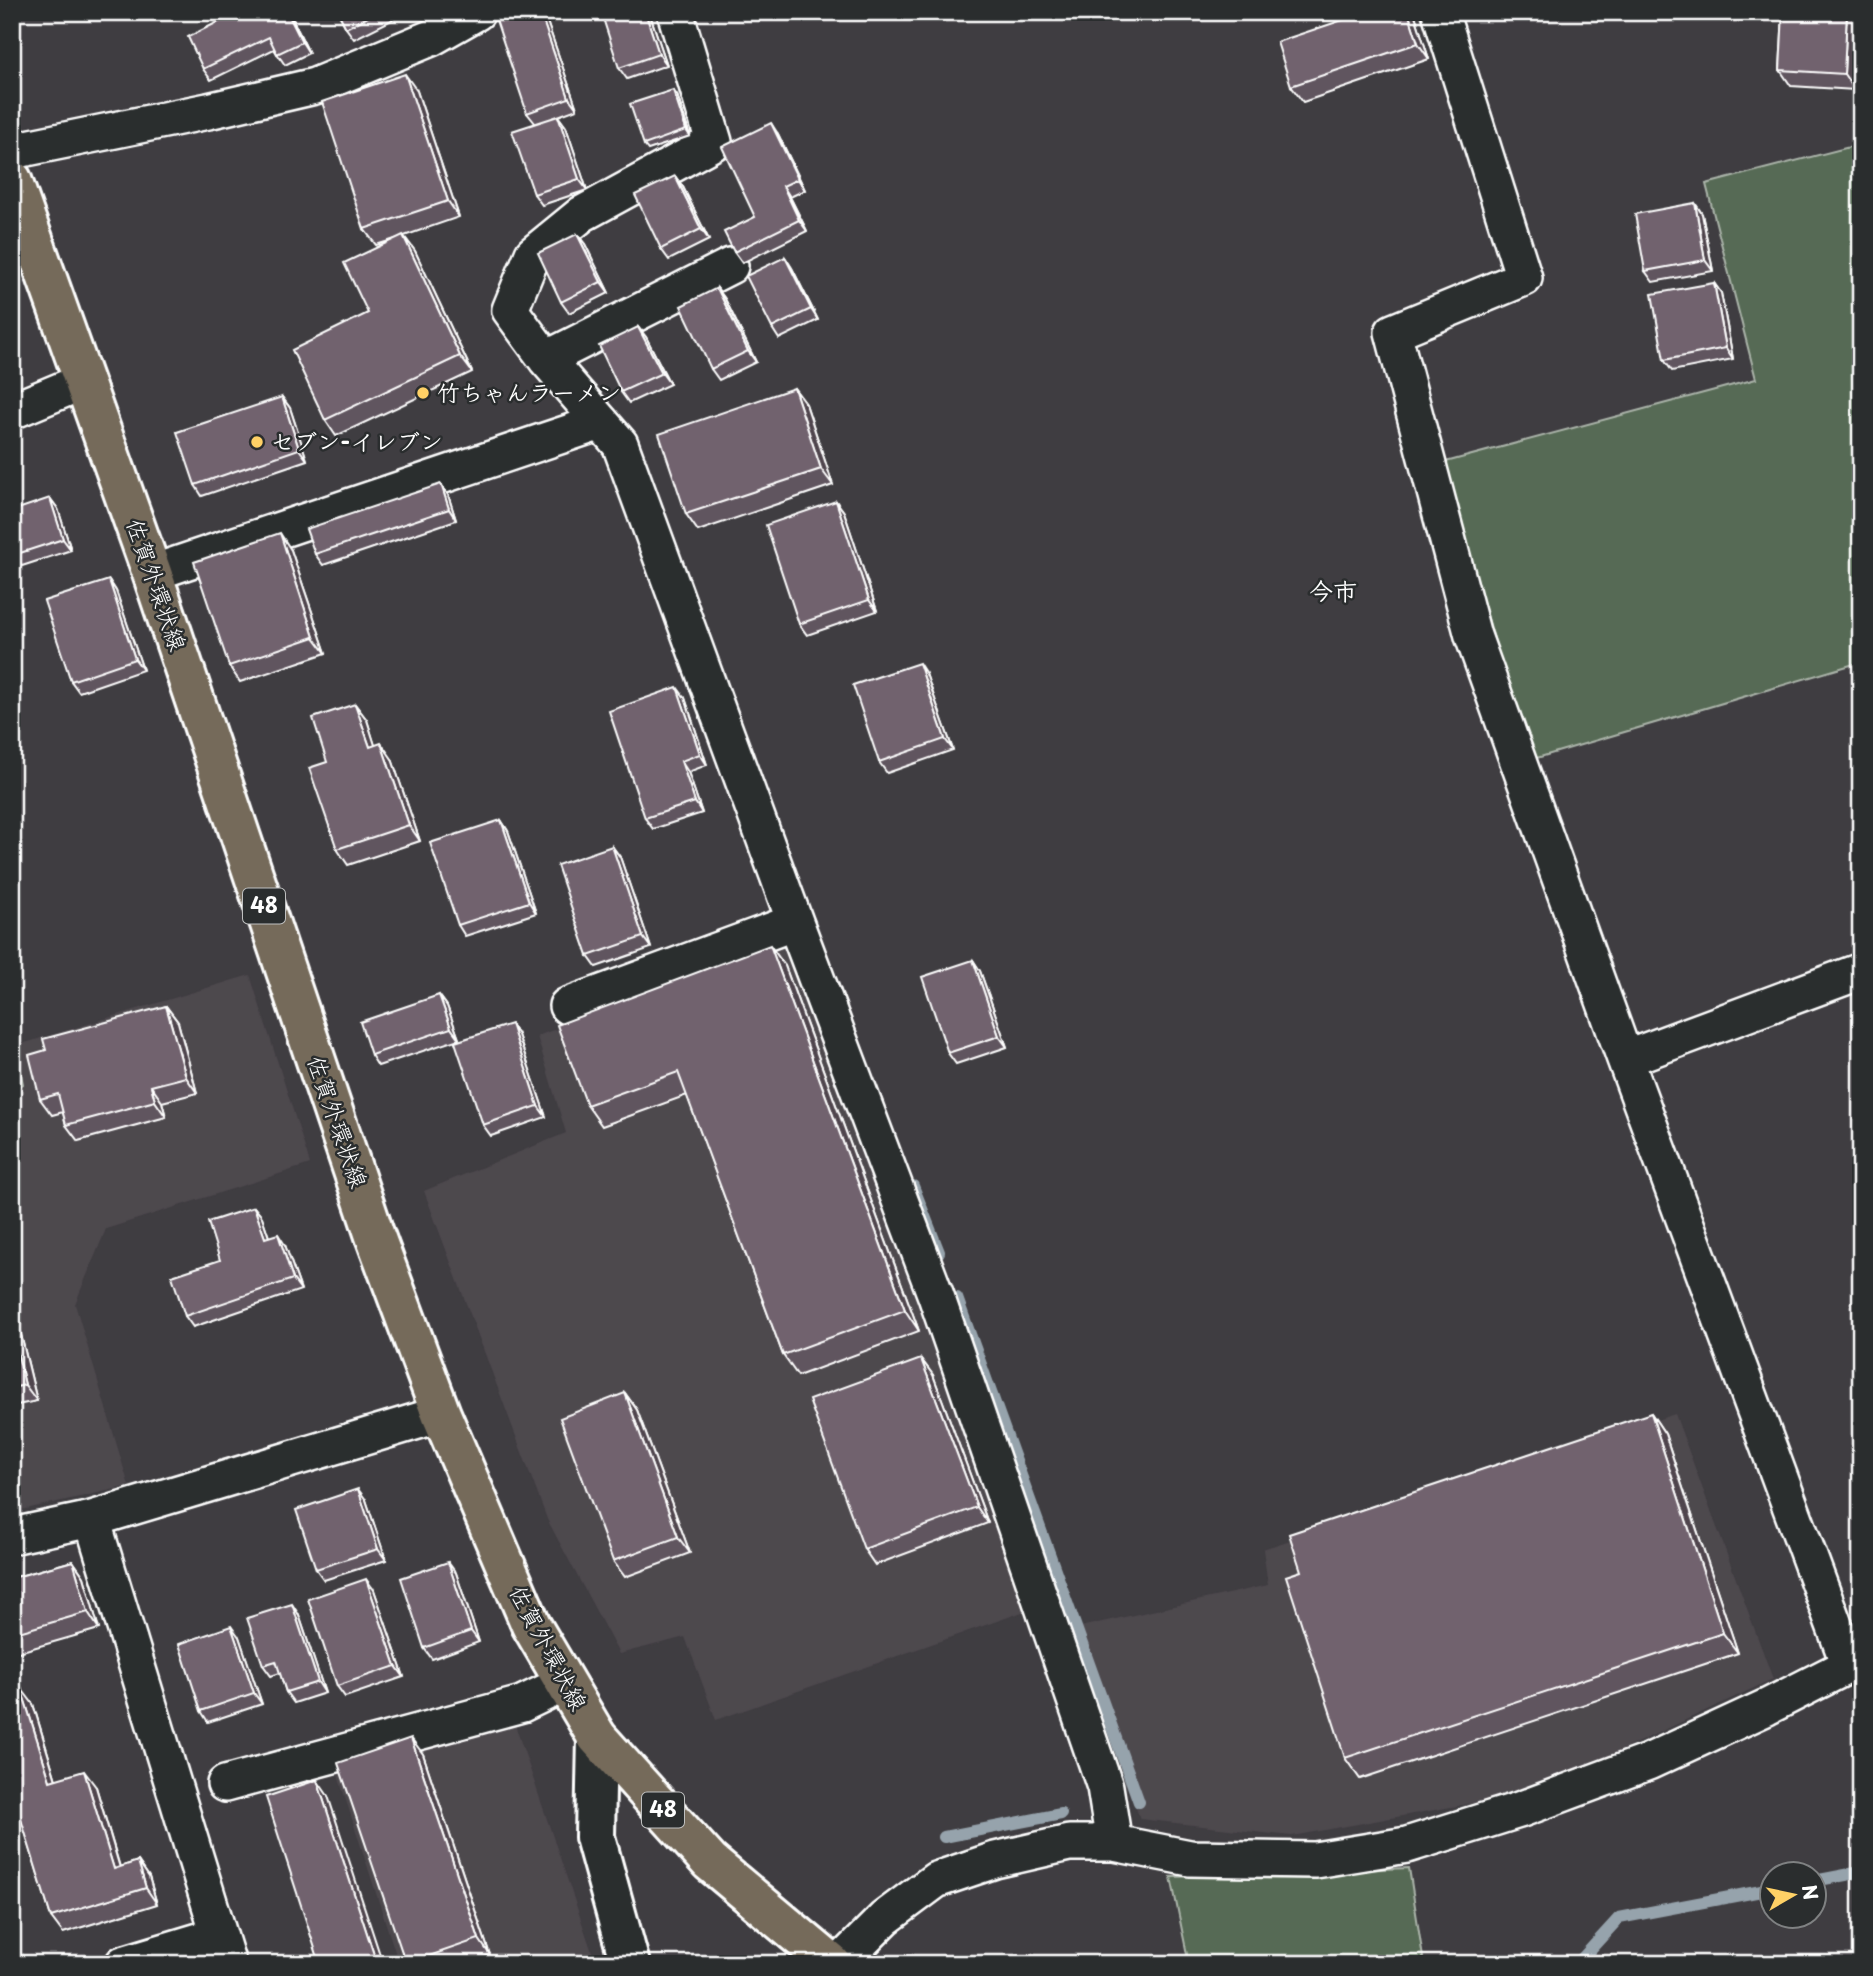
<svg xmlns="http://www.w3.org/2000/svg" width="1873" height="1976" viewBox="0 0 1873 1976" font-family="'Playpen Sans','Klee One',sans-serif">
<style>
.built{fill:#4e484e}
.green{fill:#576a54;stroke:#abb4aa;stroke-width:2}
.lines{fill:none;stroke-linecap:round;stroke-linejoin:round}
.stream{stroke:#96a3ac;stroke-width:12}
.street-casing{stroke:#fff;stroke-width:40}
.secondary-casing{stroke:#fff;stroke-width:44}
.primary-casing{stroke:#fff;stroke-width:44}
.street{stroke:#2a2d2e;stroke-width:35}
.secondary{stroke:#2a2d2e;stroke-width:38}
.primary{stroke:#746a5a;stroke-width:38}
.wall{fill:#61545f;stroke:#fff;stroke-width:2}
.shaded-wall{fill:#4f454d;stroke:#fff;stroke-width:2}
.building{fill:#71626e;stroke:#fff;stroke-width:2}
.poi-dot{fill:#ffd166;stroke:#2a2d2e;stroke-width:2.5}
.labels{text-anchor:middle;stroke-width:5;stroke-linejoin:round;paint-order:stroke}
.shield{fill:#2a2d2e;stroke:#bfc0c0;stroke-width:2}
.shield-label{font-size:21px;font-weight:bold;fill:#fff}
.poi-label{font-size:23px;font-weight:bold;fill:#fff;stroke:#2a2d2e;text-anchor:start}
.street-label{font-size:23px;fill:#fff;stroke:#2a2d2e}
.neighbourhood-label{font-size:24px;font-weight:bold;fill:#fff;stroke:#2a2d2e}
</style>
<rect width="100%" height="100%" fill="#3f3d41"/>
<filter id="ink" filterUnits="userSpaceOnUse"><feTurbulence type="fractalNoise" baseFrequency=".0143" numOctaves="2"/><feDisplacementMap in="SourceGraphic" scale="14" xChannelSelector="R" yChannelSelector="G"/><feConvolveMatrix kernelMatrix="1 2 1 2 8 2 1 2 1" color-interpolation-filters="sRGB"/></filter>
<g filter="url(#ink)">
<path class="built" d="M 793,943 L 1028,1610 L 716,1720 L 685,1637 L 619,1654 L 547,1519 L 424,1191 L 566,1133 L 537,1036 Z
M 250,975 L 310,1164 L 106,1229 L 75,1304 L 129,1486 L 12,1512 L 12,1091 L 23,1084 L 15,1046 Z
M 1675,1414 L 1773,1679 L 1611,1755 L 1484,1801 L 1292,1836 L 1140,1819 L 1071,1629 L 1268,1585 L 1263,1549 Z
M 513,1719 L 596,1964 L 399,1964 L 335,1766 Z"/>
<path class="green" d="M 1861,144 L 1861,662 L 1530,760 L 1442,463 L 1756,379 L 1706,184 Z
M 12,1039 L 15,1046 L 23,1084 L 12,1091 Z
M 1409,1868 L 1424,1964 L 1189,1964 L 1171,1877 Z"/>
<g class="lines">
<path class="stream" d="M 913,1186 L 939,1252
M 957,1298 L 1139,1802
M 944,1837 L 1061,1814
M 1814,1881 L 1861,1872
M 1577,1964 L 1619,1918 L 1772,1889"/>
<defs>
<path id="street" d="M 675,12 L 714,142 L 582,214 L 533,254 L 510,310 L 546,359 L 620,444 L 795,922 L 936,1296 L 1105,1787 L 1114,1843
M 1440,12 L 1524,278 L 1393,332 L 1473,636 L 1625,1059 L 1849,1665
M 12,151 L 208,111 L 315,86 L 431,38 L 477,12
M 546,359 L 730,266
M 12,411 L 84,381
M 152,573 L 601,422
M 567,1006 L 795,922
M 1625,1059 L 1861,971
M 92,1519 L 228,1964
M 12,1536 L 92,1519 L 441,1414
M 225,1784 L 522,1704 L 565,1683
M 123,1964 L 219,1935
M 839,1964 L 885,1918 L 936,1880 L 995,1860 L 1069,1843 L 1114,1843 L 1190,1858 L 1315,1860 L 1407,1845 L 1519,1810 L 1648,1762 L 1767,1707 L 1861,1659"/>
<path id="secondary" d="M 597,1737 L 595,1837 L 630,1964"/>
<path id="primary" d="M 12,180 L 152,573 L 375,1236 L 441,1414 L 531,1625 L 597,1737 L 710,1862 L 832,1964"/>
</defs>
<use href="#street" class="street-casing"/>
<use href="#secondary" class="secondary-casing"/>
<use href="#primary" class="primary-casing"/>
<use href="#street" class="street"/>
<use href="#secondary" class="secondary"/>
<use href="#primary" class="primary"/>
</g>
<path class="wall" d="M 289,12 L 309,53 L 285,65 L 274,49 L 211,80 L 203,69 Z
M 338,12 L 404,12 L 404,14 L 354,39 L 346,28 Z
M 649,12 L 667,65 L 627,79 L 619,68 Z
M 1353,12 L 1414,12 L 1429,59 L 1303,102 L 1291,86 L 1355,16 Z
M 1601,12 L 1616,12 L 1604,16 Z
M 1783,12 L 1859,12 L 1855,90 L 1791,86 L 1780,70 Z
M 545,16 L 577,109 L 558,116 L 566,127 L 587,190 L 542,205 L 534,194 L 535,123 L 527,113 Z
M 417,91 L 459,217 L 404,236 L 415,251 L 472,372 L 336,436 L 325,420 L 368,313 L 395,239 L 376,245 L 364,229 Z
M 677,95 L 690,136 L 648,150 L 644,145 Z
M 778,134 L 805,190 L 790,197 L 807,231 L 742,263 L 734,252 L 755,217 Z
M 675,176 L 683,187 L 709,240 L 669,260 L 661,249 Z
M 1695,203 L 1702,214 L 1713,271 L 1653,282 L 1645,271 Z
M 577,234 L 585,244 L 609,293 L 569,313 L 561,302 Z
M 785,257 L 792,268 L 818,320 L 779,339 L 772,328 Z
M 1714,283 L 1721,293 L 1733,359 L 1672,371 L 1664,360 Z
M 717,288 L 725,299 L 756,362 L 719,380 L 711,369 Z
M 638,327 L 646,337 L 670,384 L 629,403 L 621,392 Z
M 794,388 L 806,404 L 833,485 L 698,531 L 686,514 Z
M 282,397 L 290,408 L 307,460 L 202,496 L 195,485 Z
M 441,484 L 448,495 L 456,520 L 323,565 L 315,554 Z
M 50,498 L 58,509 L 71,550 L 22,566 L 14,555 Z
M 836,501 L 844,512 L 877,611 L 807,635 L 799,624 Z
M 291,550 L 326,653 L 240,682 L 229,666 Z
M 109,580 L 116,591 L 143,670 L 79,692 L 71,681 Z
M 926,674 L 953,750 L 887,773 L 879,762 Z
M 685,698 L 707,765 L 688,772 L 702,813 L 653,829 L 645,818 Z
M 355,704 L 367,720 L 375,746 L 392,759 L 420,841 L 348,865 L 337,849 L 327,762 Z
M 501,820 L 508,831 L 536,913 L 465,936 L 458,925 Z
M 612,846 L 620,857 L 651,948 L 596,967 L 588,956 Z
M 973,960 L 980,971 L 1007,1047 L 956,1064 L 948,1053 Z
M 785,966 L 919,1331 L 798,1376 L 783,1355 L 687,1095 L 602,1126 L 587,1105 Z
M 439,995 L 447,1006 L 459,1039 L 378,1066 L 371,1055 Z
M 166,1006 L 178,1022 L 197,1093 L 162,1102 L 166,1117 L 78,1141 L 66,1125 L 63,1112 L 52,1115 L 40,1099 L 46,1050 Z
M 518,1035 L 546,1117 L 491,1136 L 483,1125 Z
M 254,1207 L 262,1217 L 269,1237 L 285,1245 L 301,1290 L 193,1327 L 185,1316 Z
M 12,1309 L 16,1314 L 37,1401 L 12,1406 Z
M 921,1359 L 933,1375 L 988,1523 L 875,1565 L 864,1549 Z
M 625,1393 L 637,1410 L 690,1553 L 625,1577 L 613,1561 Z
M 1651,1413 L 1665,1434 L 1738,1653 L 1360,1779 L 1345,1758 L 1301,1571 Z
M 366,1500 L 386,1560 L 324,1580 L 316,1569 Z
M 73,1561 L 84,1577 L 99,1629 L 12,1654 L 12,1578 Z
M 456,1573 L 479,1642 L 432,1659 L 424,1648 Z
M 374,1590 L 404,1677 L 345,1697 L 337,1686 Z
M 299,1615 L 325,1693 L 294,1703 L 286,1692 L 280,1673 L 271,1676 L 263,1665 Z
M 239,1637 L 262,1704 L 208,1722 L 201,1711 Z
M 12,1691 L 33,1704 L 56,1780 L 96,1787 L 120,1867 L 138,1861 L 149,1877 L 157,1904 L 63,1933 L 51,1917 L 19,1811 L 12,1813 Z
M 423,1754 L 490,1955 L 465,1964 L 406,1964 Z"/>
<path class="shaded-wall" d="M 287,12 L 289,12 L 309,53 L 302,42 Z
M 540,12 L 542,12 L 545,16 L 577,109 L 569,98 Z
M 645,12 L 649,12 L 667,65 L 659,54 Z
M 1408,12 L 1414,12 L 1429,59 L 1418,43 Z
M 1847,12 L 1859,12 L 1855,90 L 1844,74 Z
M 405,74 L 417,91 L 459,217 L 448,201 Z
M 673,90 L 677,95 L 690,136 L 686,130 Z
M 558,116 L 566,127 L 587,190 L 579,179 Z
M 771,123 L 778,134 L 805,190 L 798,179 Z
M 675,176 L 683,187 L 709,240 L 701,229 Z
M 783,186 L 790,197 L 807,231 L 799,220 Z
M 1695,203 L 1702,214 L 1713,271 L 1705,260 Z
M 577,234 L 585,244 L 609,293 L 601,282 Z
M 403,235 L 415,251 L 472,372 L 460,356 Z
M 785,257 L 792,268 L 818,320 L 811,309 Z
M 1714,283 L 1721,293 L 1733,359 L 1726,348 Z
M 717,288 L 725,299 L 756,362 L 748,351 Z
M 638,327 L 646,337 L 670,384 L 662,373 Z
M 794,388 L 806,404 L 833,485 L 821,469 Z
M 282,397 L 290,408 L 307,460 L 299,449 Z
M 441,484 L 448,495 L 456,520 L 449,509 Z
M 50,498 L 58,509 L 71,550 L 63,539 Z
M 836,501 L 844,512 L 877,611 L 869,600 Z
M 280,533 L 291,550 L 326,653 L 314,637 Z
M 109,580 L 116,591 L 143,670 L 135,659 Z
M 919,663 L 926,674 L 953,750 L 945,739 Z
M 677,687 L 685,698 L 707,765 L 700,754 Z
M 355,704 L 367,720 L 381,764 L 370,747 Z
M 381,743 L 392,759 L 420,841 L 409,825 Z
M 681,761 L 688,772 L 702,813 L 695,802 Z
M 501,820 L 508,831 L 536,913 L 529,902 Z
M 612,846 L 620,857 L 651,948 L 643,937 Z
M 770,945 L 785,966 L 919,1331 L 905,1310 Z
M 973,960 L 980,971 L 1007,1047 L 999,1036 Z
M 439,995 L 447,1006 L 459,1039 L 451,1028 Z
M 166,1006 L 178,1022 L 197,1093 L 186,1077 Z
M 511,1024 L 518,1035 L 546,1117 L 538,1106 Z
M 151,1086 L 162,1102 L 166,1117 L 155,1101 Z
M 254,1207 L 262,1217 L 273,1249 L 265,1238 Z
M 278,1234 L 285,1245 L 301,1290 L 293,1279 Z
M 12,1309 L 16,1314 L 37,1401 L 25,1385 L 12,1330 Z
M 921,1359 L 933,1375 L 988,1523 L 977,1507 Z
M 625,1393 L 637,1410 L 690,1553 L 678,1537 Z
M 1651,1413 L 1665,1434 L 1738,1653 L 1723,1633 Z
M 358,1489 L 366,1500 L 386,1560 L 378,1549 Z
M 73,1561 L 84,1577 L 99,1629 L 88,1612 Z
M 448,1562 L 456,1573 L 479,1642 L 471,1631 Z
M 366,1579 L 374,1590 L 404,1677 L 396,1666 Z
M 292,1604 L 299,1615 L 325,1693 L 318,1682 Z
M 231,1626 L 239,1637 L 262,1704 L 254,1693 Z
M 21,1688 L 33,1704 L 61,1797 L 50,1781 Z
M 411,1738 L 423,1754 L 490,1955 L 479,1939 Z
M 84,1771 L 96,1787 L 125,1885 L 114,1869 Z
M 317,1780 L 328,1796 L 383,1964 L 377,1964 Z
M 138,1861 L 149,1877 L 157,1904 L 146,1888 Z"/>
<path class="building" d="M 238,12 L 287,12 L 302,42 L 277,54 L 269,37 L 203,69 L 188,37 Z
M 338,12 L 378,12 L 346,28 Z
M 518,12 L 540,12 L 569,98 L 527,113 L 496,20 Z
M 601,12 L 645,12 L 659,54 L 619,68 Z
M 1353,12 L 1408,12 L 1418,43 L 1291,86 L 1277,42 L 1355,16 Z
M 1783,12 L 1847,12 L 1844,74 L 1780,70 Z
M 405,74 L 448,201 L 364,229 L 322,102 Z
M 673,90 L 686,130 L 644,145 L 630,104 Z
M 558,116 L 579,179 L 534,194 L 512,131 Z
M 771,123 L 798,179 L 783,186 L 799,220 L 734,252 L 724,232 L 755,217 L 722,147 Z
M 675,176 L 701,229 L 661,249 L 635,195 Z
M 1695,203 L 1705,260 L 1645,271 L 1635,214 Z
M 577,234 L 601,282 L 561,302 L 538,253 Z
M 403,235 L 460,356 L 325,420 L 292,350 L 368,313 L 344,263 Z
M 785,257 L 811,309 L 772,328 L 746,276 Z
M 1714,283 L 1726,348 L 1664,360 L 1652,294 Z
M 717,288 L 748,351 L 711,369 L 681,306 Z
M 638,327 L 662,373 L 621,392 L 599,346 Z
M 794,388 L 821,469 L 686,514 L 659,434 Z
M 282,397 L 299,449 L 195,485 L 177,432 Z
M 441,484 L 449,509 L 315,554 L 306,529 Z
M 50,498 L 63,539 L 14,555 L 12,550 L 12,511 Z
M 836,501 L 869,600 L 799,624 L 766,525 Z
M 280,533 L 314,637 L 229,666 L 194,562 Z
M 109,580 L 135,659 L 71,681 L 44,601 Z
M 919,663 L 945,739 L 879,762 L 853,685 Z
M 677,687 L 700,754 L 681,761 L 695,802 L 645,818 L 609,711 Z
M 355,704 L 370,747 L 381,743 L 409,825 L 337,849 L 309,768 L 327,762 L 313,718 Z
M 501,820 L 529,902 L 458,925 L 430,843 Z
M 612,846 L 643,937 L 588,956 L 557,865 Z
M 770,945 L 905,1310 L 783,1355 L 678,1072 L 587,1105 L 557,1025 Z
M 973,960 L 999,1036 L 948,1053 L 922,977 Z
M 439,995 L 451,1028 L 371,1055 L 360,1022 Z
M 166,1006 L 186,1077 L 151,1086 L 155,1101 L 66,1125 L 58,1094 L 40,1099 L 29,1055 L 46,1050 L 43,1039 Z
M 511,1024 L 538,1106 L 483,1125 L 455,1042 Z
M 254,1207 L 265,1238 L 278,1234 L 293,1279 L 185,1316 L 172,1276 L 220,1260 L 208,1222 Z
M 12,1330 L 25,1385 L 12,1388 Z
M 921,1359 L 977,1507 L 864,1549 L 809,1400 Z
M 625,1393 L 678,1537 L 613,1561 L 560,1418 Z
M 1651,1413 L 1723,1633 L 1345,1758 L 1286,1576 L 1301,1571 L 1289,1534 Z
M 358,1489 L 378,1549 L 316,1569 L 296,1510 Z
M 73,1561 L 88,1612 L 12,1634 L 12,1578 Z
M 448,1562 L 471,1631 L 424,1648 L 401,1578 Z
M 366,1579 L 396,1666 L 337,1686 L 308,1599 Z
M 292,1604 L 318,1682 L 286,1692 L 276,1661 L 263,1665 L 247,1618 Z
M 231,1626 L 254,1693 L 201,1711 L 179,1644 Z
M 21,1688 L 50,1781 L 84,1771 L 114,1869 L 138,1861 L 146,1888 L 51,1917 L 13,1793 L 12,1793 L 12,1691 Z
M 411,1738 L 479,1939 L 406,1964 L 338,1763 Z
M 317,1780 L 377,1964 L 320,1964 L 266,1797 Z
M 203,1958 L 205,1964 L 186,1964 Z"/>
</g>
<g class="poi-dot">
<circle cx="423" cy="393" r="7"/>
<circle cx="257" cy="442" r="7"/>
</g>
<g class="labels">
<g class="shield">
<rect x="243" y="888.5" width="42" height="35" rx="5"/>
<rect x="642" y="1792.5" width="42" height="35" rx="5"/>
</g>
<g class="shield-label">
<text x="264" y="913">48</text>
<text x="663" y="1817">48</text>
</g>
<g class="poi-label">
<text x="437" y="401">竹ちゃんラーメン</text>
<text x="271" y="450">セブン-イレブン</text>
</g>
<g class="street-label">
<text transform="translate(156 585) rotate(71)" y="8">佐賀外環状線</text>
<text transform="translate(337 1122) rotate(71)" y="8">佐賀外環状線</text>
<text transform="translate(548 1648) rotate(62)" y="8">佐賀外環状線</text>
</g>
<g class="neighbourhood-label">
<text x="1333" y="600">今市</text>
</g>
</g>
<rect width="1873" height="1976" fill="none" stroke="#2a2d2e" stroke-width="42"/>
<rect x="21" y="21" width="1831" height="1934" fill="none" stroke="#fff" stroke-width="2.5" filter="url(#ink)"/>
<g transform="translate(1793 1895) rotate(81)"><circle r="33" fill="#2a2d2e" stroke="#7f8182" stroke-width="2"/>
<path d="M0-5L12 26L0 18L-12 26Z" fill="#ffd166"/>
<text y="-10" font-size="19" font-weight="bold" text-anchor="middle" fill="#ffffff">N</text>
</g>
</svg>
